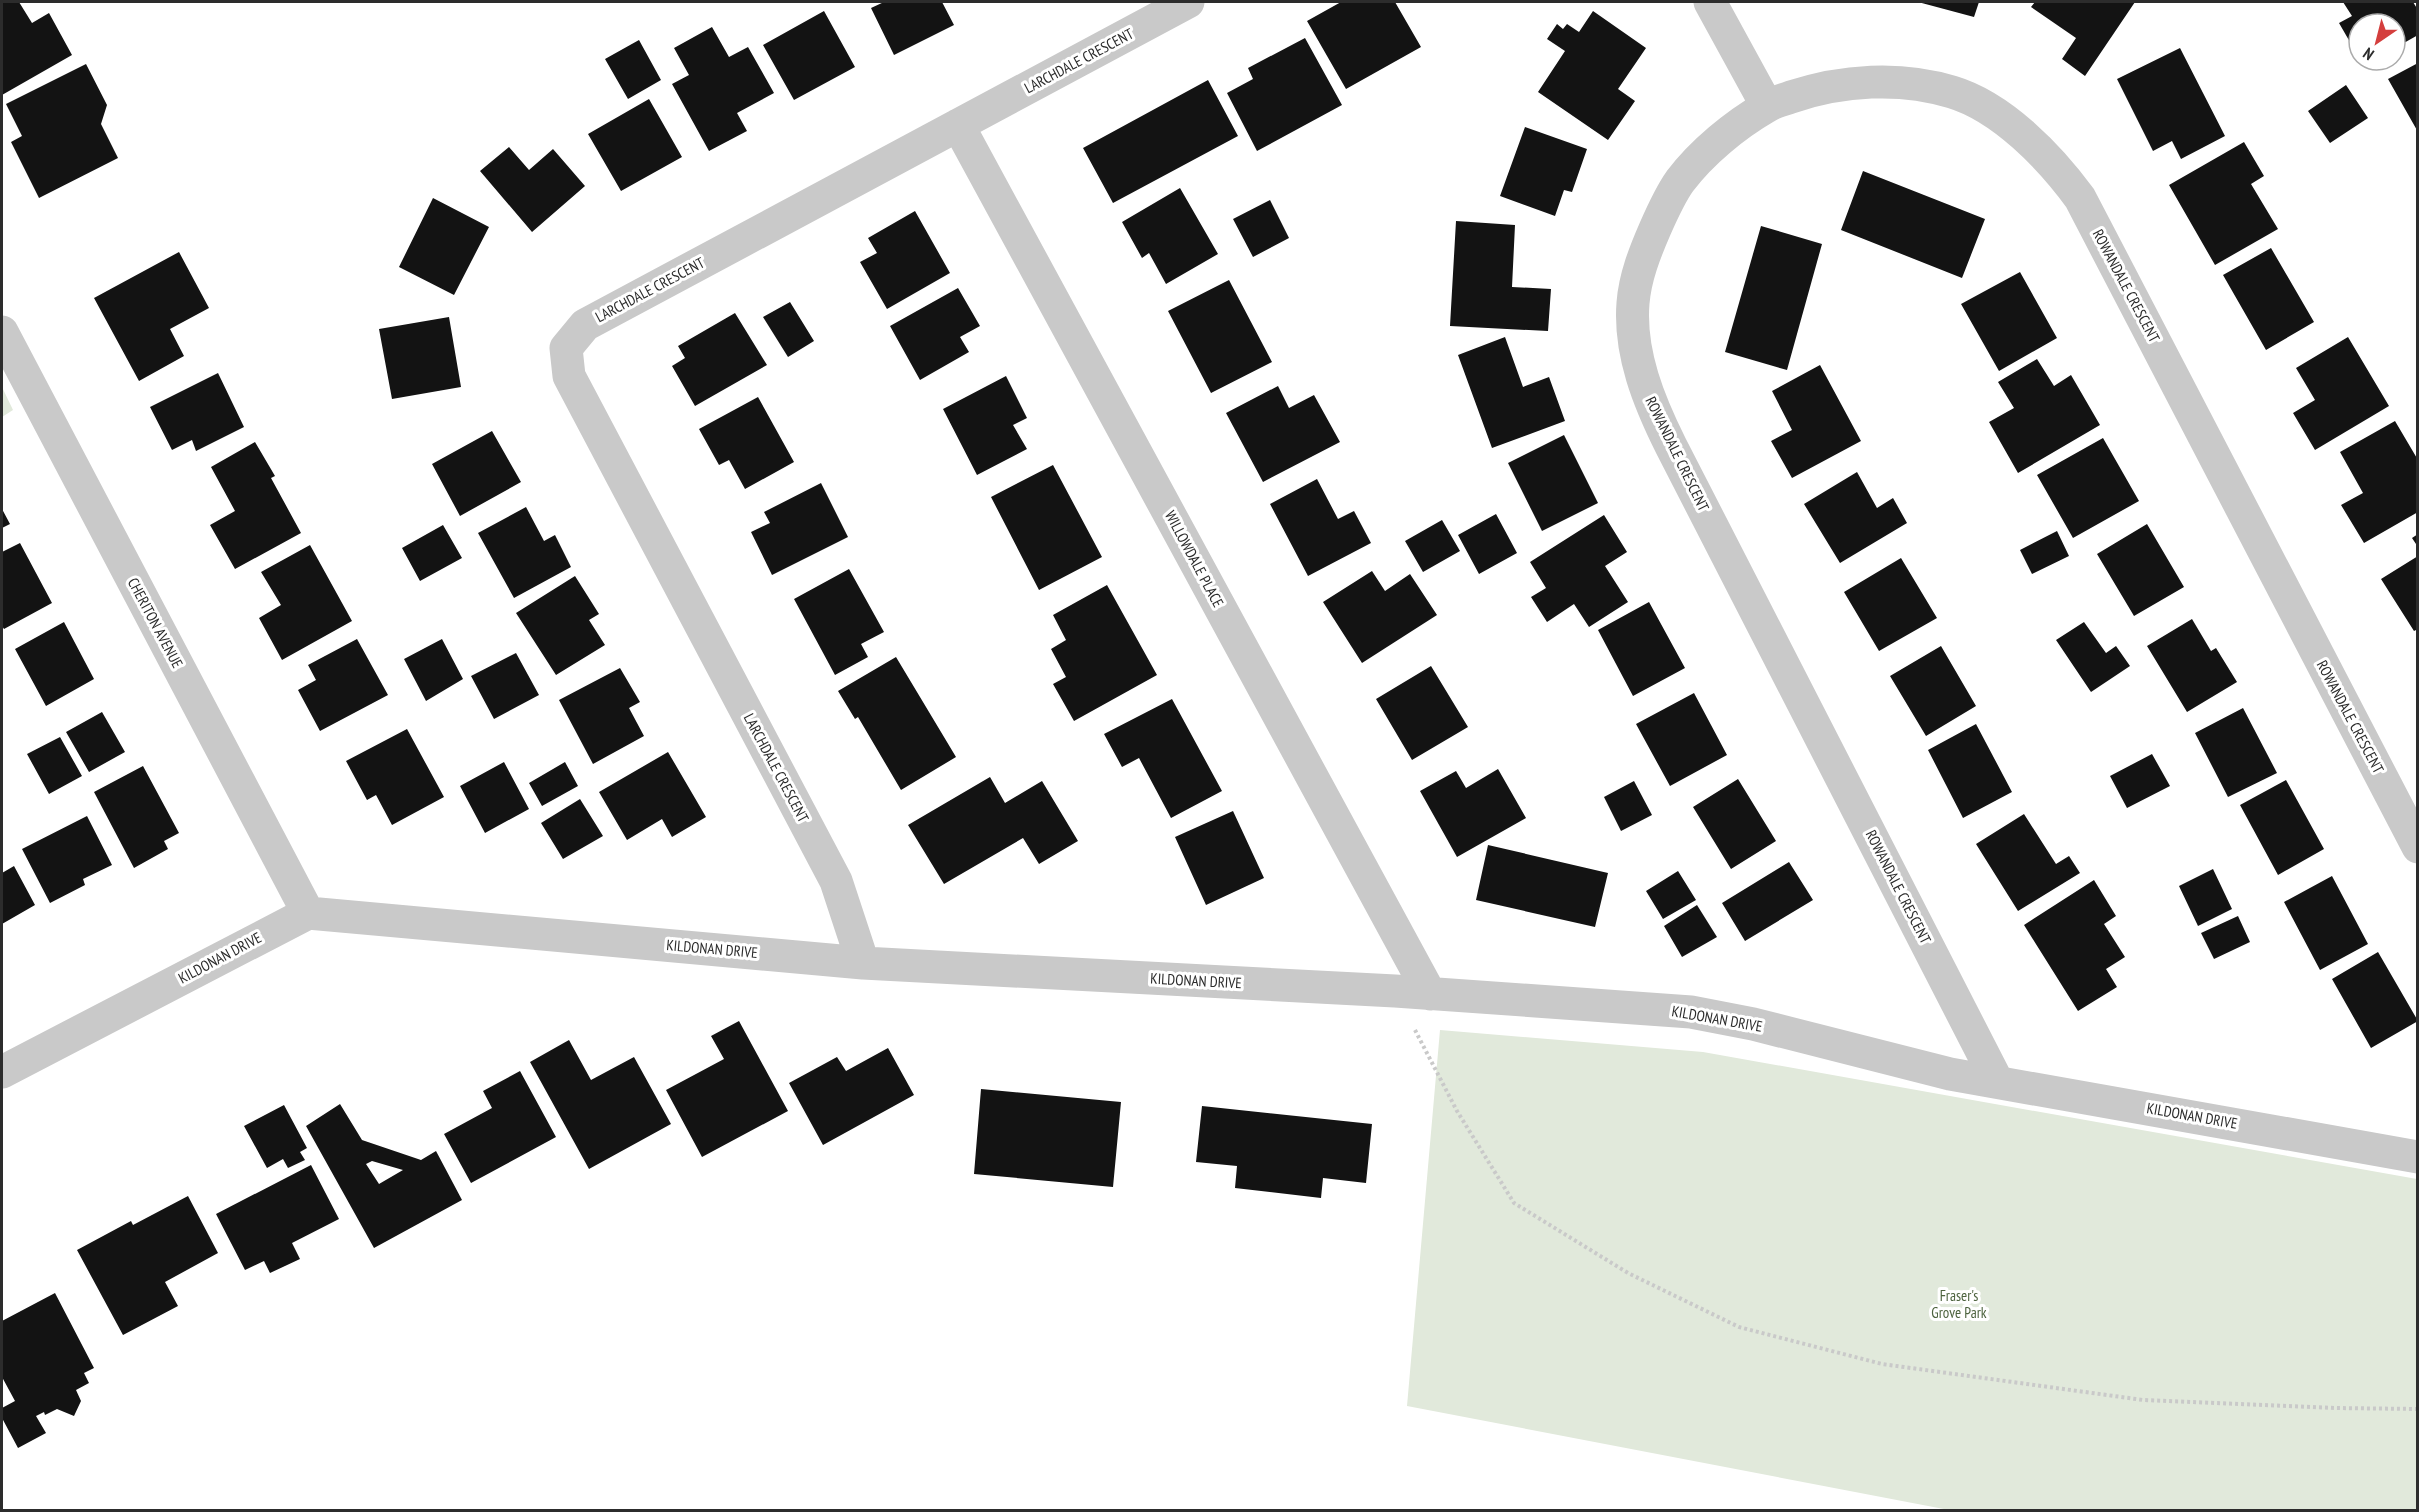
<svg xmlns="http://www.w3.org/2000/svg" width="2419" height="1512" viewBox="0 0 2419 1512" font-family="'PT Sans Narrow',sans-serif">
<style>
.green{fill:#e1e9db}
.building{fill:#131313;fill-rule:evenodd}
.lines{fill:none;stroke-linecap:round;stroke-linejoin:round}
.path{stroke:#c9c9c9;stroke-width:4;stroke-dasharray:3 3;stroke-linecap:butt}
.minor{stroke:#c9c9c9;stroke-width:33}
.labels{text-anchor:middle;stroke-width:6;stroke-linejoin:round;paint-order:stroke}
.street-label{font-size:15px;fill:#2c2c2c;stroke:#fff}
.park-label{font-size:15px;fill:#4d633e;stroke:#fff}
</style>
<rect width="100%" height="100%" fill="#fff"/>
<path class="green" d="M 2,387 L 13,410 L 2,417 Z
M 1440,1030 L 1703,1052 L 2417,1179 L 2417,1510 L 1949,1510 L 1407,1406 Z"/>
<path class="building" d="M 2,2 L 19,2 L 32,23 L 49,13 L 72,55 L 2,95 Z
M 884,2 L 942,2 L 954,25 L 894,55 L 871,8 Z
M 1341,2 L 1395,2 L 1421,47 L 1346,89 L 1307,21 Z
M 1918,2 L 1979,2 L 1974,17 Z
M 2035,2 L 2135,2 L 2085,76 L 2062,59 L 2076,38 L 2031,7 Z
M 2343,2 L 2413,2 L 2418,10 L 2418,35 L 2395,48 L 2395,24 L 2359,24 L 2359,46 L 2354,49 L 2339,23 L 2352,16 Z
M 824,11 L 855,67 L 794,100 L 763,45 Z
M 1593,11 L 1646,48 L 1618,89 L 1635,101 L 1608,140 L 1538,92 L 1565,51 L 1547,39 L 1557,24 L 1563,29 L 1567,24 L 1579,32 Z
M 712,27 L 729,57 L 748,47 L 774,93 L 737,113 L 747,131 L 709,151 L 672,84 L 689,75 L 674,48 Z
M 1305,38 L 1342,105 L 1257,151 L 1227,93 L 1253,79 L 1248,68 Z
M 639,40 L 661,80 L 628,99 L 605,59 Z
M 2180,48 L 2225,136 L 2181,159 L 2172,141 L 2153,151 L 2117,79 Z
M 2418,63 L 2418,132 L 2388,79 Z
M 86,64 L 107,105 L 101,124 L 118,158 L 39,198 L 11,142 L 22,136 L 6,104 Z
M 1208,80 L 1238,136 L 1113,203 L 1083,148 Z
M 2346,85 L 2368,118 L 2330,143 L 2308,111 Z
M 649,99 L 682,157 L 621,191 L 588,134 Z
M 1525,127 L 1587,149 L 1572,192 L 1564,190 L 1555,216 L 1500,196 Z
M 2244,142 L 2264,176 L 2251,184 L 2278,229 L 2215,265 L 2169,185 Z
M 509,147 L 529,170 L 553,149 L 585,186 L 532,232 L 480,171 Z
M 1863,171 L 1985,219 L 1962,278 L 1841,230 Z
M 1180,188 L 1218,254 L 1166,284 L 1149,253 L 1142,258 L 1122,222 Z
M 433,198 L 489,227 L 454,295 L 399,267 Z
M 1270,200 L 1289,238 L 1253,257 L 1233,219 Z
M 915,211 L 950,273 L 887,309 L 860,262 L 877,253 L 868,238 Z
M 1456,221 L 1515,225 L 1512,287 L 1551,289 L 1548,331 L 1450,326 Z
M 1761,226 L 1822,244 L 1787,370 L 1725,352 Z
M 2271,248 L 2314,322 L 2266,350 L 2223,275 Z
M 179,252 L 209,308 L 170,329 L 184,356 L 139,381 L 94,298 Z
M 2020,272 L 2057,338 L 1999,371 L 1961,304 Z
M 1229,280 L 1272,362 L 1211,393 L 1168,311 Z
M 958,288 L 980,326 L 960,337 L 969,352 L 920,380 L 890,326 Z
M 790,302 L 814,341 L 788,357 L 763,317 Z
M 735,313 L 767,365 L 695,406 L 672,366 L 685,358 L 678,346 Z
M 449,317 L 461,387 L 392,399 L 379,329 Z
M 1505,337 L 1523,387 L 1549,377 L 1565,421 L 1492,448 L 1458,355 Z
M 2348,337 L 2389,406 L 2315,450 L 2293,413 L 2315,400 L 2296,368 Z
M 2037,359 L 2054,386 L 2071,375 L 2100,425 L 2018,473 L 1989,422 L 2014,408 L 1998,382 Z
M 1820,365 L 1861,441 L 1792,478 L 1771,441 L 1792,430 L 1772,391 Z
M 218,373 L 244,427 L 196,451 L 192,440 L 172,450 L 150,407 Z
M 1006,376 L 1027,418 L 1013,425 L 1027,449 L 977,475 L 943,409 Z
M 1278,386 L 1289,408 L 1314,395 L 1340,442 L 1263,482 L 1226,413 Z
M 758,397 L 794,462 L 745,489 L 729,460 L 719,465 L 699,429 Z
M 2395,421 L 2418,460 L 2418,512 L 2364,543 L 2341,505 L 2363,493 L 2340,452 Z
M 492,431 L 521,482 L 460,516 L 432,464 Z
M 1564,435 L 1598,503 L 1542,531 L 1508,463 Z
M 2103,438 L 2139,501 L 2073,538 L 2037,475 Z
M 255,442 L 275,476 L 271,478 L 301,533 L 235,569 L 210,525 L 235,511 L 211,467 Z
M 1053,465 L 1102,557 L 1039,590 L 991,497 Z
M 1857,472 L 1877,508 L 1893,498 L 1907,523 L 1840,563 L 1804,504 Z
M 1317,479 L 1338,519 L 1354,511 L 1371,543 L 1308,576 L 1270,504 Z
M 821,483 L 848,537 L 772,575 L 751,532 L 770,523 L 764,512 Z
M 526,507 L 544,541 L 555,535 L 571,567 L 514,598 L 478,533 Z
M 2,509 L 10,524 L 2,528 Z
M 1496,514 L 1517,553 L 1479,574 L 1458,535 Z
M 1604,515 L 1627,552 L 1605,566 L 1628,602 L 1589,627 L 1574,604 L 1547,622 L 1531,597 L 1546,588 L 1530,562 Z
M 1442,520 L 1460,551 L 1423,572 L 1405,541 Z
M 2147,524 L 2184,587 L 2134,616 L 2097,554 Z
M 443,525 L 462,558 L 420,581 L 402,548 Z
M 2057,531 L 2069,556 L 2032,574 L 2020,550 Z
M 2418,534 L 2418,547 L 2412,538 Z
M 20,543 L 52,603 L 4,629 L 2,626 L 2,552 Z
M 310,545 L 352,621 L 282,660 L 259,618 L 281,605 L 261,572 Z
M 2418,556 L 2418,629 L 2414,631 L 2381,579 Z
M 1901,558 L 1937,618 L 1879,651 L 1844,592 Z
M 849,569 L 884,632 L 861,644 L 868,657 L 835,675 L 794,599 Z
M 1372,571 L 1385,591 L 1410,574 L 1437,615 L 1362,663 L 1323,602 Z
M 575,576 L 599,614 L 589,620 L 605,645 L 556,675 L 516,613 Z
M 1107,585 L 1157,675 L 1074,721 L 1053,684 L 1066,677 L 1051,649 L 1066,640 L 1053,615 Z
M 1649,602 L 1685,668 L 1633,696 L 1598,630 Z
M 2192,619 L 2211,651 L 2216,648 L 2237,682 L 2187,712 L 2147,646 Z
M 64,622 L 94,679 L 46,706 L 15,649 Z
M 2084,622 L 2106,653 L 2116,646 L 2130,666 L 2091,692 L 2056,640 Z
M 357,639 L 388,695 L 320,731 L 298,690 L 316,680 L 308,665 Z
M 442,639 L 463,679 L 426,701 L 404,659 Z
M 1941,646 L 1976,706 L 1926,736 L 1890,676 Z
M 516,653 L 539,695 L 494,719 L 471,676 Z
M 896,657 L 956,757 L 901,790 L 858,717 L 855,719 L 838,691 Z
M 1431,666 L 1468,727 L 1412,760 L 1376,699 Z
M 620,668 L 640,702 L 629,708 L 644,736 L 593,764 L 559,700 Z
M 1694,693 L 1727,755 L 1670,786 L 1636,724 Z
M 1172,699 L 1222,791 L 1171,818 L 1139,758 L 1122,767 L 1104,734 Z
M 2243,708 L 2277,773 L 2228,797 L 2195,733 Z
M 102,712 L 125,752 L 89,772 L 66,732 Z
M 1976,724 L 2012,792 L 1963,818 L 1928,750 Z
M 407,729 L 444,797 L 392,825 L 376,795 L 367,800 L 346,761 Z
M 60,737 L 82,776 L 49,794 L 27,754 Z
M 668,752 L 706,817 L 672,837 L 662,819 L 627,840 L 599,792 Z
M 2152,754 L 2170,786 L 2127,808 L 2110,776 Z
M 504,762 L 529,809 L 485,833 L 460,786 Z
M 565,762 L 578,786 L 542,806 L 529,783 Z
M 143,766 L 179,833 L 164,841 L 168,849 L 134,868 L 94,792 Z
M 1498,769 L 1526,818 L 1457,857 L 1420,791 L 1456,771 L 1466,788 Z
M 990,777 L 1005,803 L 1042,781 L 1078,841 L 1039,864 L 1023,838 L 944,884 L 908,825 Z
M 1738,779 L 1776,841 L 1731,869 L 1693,807 Z
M 2286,780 L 2324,849 L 2278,875 L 2240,805 Z
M 1634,781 L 1652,815 L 1621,831 L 1604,797 Z
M 580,799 L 603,836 L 563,859 L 541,823 Z
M 1233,811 L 1264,878 L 1206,905 L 1175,837 Z
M 2024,814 L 2056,864 L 2069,856 L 2080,873 L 2018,911 L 1976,844 Z
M 87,816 L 112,865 L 83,879 L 85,885 L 50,903 L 22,849 Z
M 1488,845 L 1608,873 L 1595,927 L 1476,900 Z
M 1789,862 L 1813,900 L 1745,941 L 1722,903 Z
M 14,866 L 35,905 L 2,924 L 2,873 Z
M 2213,869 L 2232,909 L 2198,926 L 2179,886 Z
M 1678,871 L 1696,900 L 1663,919 L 1646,891 Z
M 2332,876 L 2368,944 L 2320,970 L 2284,902 Z
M 2094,880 L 2116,916 L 2104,924 L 2125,957 L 2106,969 L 2117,987 L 2078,1011 L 2024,925 Z
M 1697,905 L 1717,937 L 1682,957 L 1664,926 Z
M 2238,916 L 2250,942 L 2214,959 L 2201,933 Z
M 2378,952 L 2418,1021 L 2371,1048 L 2332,979 Z
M 739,1021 L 788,1111 L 702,1157 L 666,1090 L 724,1059 L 711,1036 Z
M 569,1040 L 591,1080 L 634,1057 L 671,1124 L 589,1169 L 530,1062 Z
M 888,1048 L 914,1095 L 823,1145 L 789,1083 L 837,1057 L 846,1071 Z
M 520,1071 L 556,1137 L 471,1183 L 444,1134 L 492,1108 L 483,1091 Z
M 981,1089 L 1121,1102 L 1113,1187 L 974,1174 Z
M 340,1104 L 362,1140 L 421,1160 L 436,1151 L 462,1200 L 374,1248 L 306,1126 ZM 372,1161 L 403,1170 L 379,1184 L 366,1164 Z
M 284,1105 L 307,1148 L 300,1152 L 305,1160 L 288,1168 L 283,1159 L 267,1168 L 244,1126 Z
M 1202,1106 L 1372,1124 L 1366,1183 L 1323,1178 L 1321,1198 L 1235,1188 L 1237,1166 L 1196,1162 Z
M 311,1165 L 339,1219 L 292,1243 L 300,1259 L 270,1273 L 264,1261 L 245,1270 L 216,1214 Z
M 188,1196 L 218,1253 L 165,1282 L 178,1306 L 123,1335 L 77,1250 L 131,1221 L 133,1225 Z
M 55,1293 L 94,1368 L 84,1373 L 89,1383 L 76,1390 L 81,1401 L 74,1416 L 57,1409 L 45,1415 L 44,1412 L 36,1416 L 46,1433 L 18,1448 L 2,1418 L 2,1408 L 15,1401 L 2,1377 L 2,1321 Z"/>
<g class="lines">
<path class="path" d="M 1415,1030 L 1457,1111 L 1514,1203 L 1628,1273 L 1739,1327 L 1882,1364 L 2143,1400 L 2334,1408 L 2418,1409"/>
<path class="minor" d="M 1710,2 L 1767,106
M 958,125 L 1430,994
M 2,332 L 308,913
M 863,963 L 836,881 L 569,376 L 566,348 L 585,325 L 1188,2
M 2,1072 L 308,913 L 863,963 L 1395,991 L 1691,1012 L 1753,1024 L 1950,1074 L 2418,1157
M 1997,1081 L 1671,446 C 1649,402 1629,353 1633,303 C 1635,277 1645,252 1655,229 C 1662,213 1670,195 1680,181 C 1702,152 1735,125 1766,107 C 1773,102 1783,100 1791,97 C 1842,80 1900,76 1952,92 C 2002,107 2050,157 2080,198 L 2418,847"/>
</g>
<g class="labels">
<g class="street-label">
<text transform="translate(1079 61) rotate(-28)" y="5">LARCHDALE CRESCENT</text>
<text transform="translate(2126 286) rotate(62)" y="5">ROWANDALE CRESCENT</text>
<text transform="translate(650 290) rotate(-28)" y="5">LARCHDALE CRESCENT</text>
<text transform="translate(1677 454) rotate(64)" y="5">ROWANDALE CRESCENT</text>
<text transform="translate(1194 559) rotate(62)" y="5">WILLOWDALE PLACE</text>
<text transform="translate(155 623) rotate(62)" y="5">CHERITON AVENUE</text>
<text transform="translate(2350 717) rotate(62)" y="5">ROWANDALE CRESCENT</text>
<text transform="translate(776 768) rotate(62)" y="5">LARCHDALE CRESCENT</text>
<text transform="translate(1898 887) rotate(63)" y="5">ROWANDALE CRESCENT</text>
<text transform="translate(712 949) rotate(5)" y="5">KILDONAN DRIVE</text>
<text transform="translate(220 958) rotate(-28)" y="5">KILDONAN DRIVE</text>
<text transform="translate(1196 981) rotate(3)" y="5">KILDONAN DRIVE</text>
<text transform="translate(1717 1019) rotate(10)" y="5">KILDONAN DRIVE</text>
<text transform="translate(2192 1116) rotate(10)" y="5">KILDONAN DRIVE</text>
</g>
<g class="park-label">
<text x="1959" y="1301">Fraser's<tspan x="1959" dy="17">Grove Park</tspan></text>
</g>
</g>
<rect width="2419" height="1512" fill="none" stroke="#2c2c2c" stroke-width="6"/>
<g transform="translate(2377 42) rotate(215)"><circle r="28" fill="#ffffff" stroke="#ababab" stroke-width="1.5"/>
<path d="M0-4.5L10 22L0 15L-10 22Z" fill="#d43e3d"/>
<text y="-9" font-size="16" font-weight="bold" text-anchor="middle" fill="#2c2c2c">N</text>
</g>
</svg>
